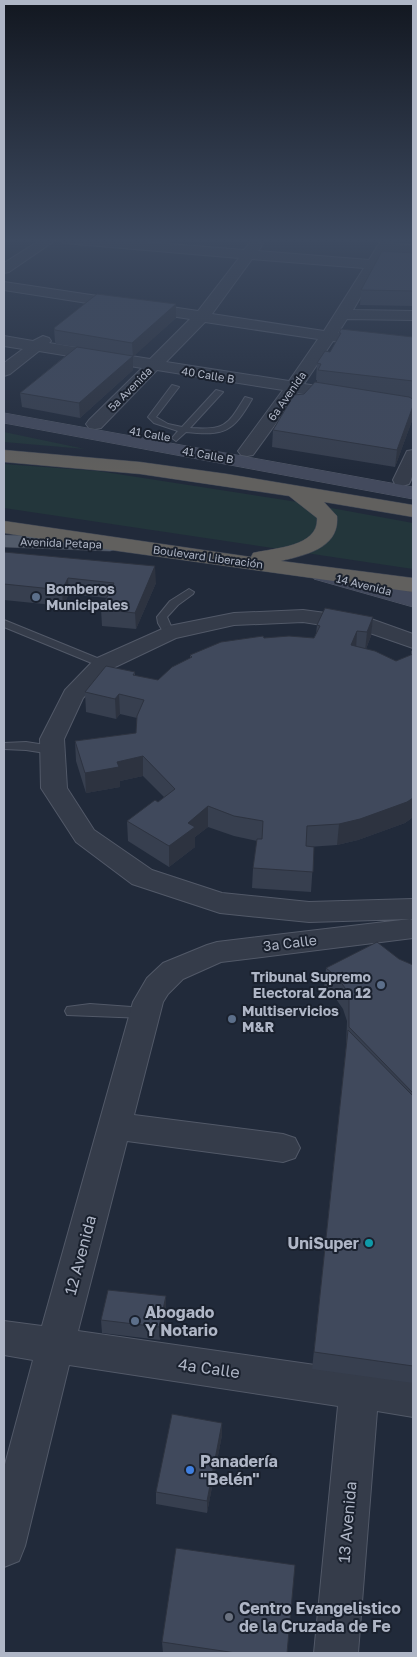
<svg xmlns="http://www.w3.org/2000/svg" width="417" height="1657" viewBox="0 0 417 1657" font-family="'Golos Text',sans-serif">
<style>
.green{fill:#23363b}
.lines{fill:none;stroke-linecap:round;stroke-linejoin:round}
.service-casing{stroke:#525968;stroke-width:2}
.minor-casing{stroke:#525968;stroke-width:2}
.secondary-casing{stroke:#525968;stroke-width:1}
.primary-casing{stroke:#3e4553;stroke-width:1}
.trunk-casing{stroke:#3f4655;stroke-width:1}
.service{fill:#353c4a;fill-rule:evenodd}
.minor{fill:#353c4a;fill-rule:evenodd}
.secondary{fill:#434a5d;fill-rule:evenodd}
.primary{fill:#525b6a;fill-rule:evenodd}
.trunk{fill:#61605e;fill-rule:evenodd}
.wall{fill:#373f4f}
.shaded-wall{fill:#2d3340}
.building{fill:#40495c;stroke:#2d3340}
.service-dot{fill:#5c6f8a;stroke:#1a212e;stroke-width:2}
.culture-dot{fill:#0f9aa8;stroke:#1a212e;stroke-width:2}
.shop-dot{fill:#3f7fe0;stroke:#1a212e;stroke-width:2}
.worship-dot{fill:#6b7280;stroke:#1a212e;stroke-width:2}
.labels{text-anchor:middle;stroke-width:4;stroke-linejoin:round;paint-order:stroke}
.far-street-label{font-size:11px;fill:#afb6c6;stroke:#1a212e}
.poi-label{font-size:14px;font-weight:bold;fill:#afb6c6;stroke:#1a212e;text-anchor:start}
.street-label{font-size:14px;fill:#afb6c6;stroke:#1a212e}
.near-poi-label{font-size:16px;font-weight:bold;fill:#afb6c6;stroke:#1a212e;text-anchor:start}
.near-street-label{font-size:16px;fill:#afb6c6;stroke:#1a212e}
</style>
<rect width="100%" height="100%" fill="#212a3a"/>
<path class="green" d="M 4,432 L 85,449 L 4,442 Z
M 4,464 L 98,471 L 304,503 L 413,523 L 413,569 L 4,508 Z"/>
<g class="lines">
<defs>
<path id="service" d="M 172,385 L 179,387 L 156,417 L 168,424 L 182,427 L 216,390 L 223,392 L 190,428 C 226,430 227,426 245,397 L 252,399 C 233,432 225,436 186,432 L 176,441 L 172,438 L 178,431 L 154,423 L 148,417 Z
M 189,589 L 194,592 L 193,594 L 178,605 L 167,617 L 174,633 L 173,635 L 165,635 L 158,623 L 157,617 L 170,601 Z
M 4,620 L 107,662 L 108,664 L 103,667 L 99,666 L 4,627 Z
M 26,742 L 52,746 L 58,750 L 52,754 L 26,750 L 4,749 L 4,743 Z
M 90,1004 L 145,1008 L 150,1009 L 152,1013 L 150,1017 L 145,1018 L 67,1015 L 65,1011 L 67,1007 Z"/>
<path id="minor" d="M 42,239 L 57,239 L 9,272 L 4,273 L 4,263 Z
M 57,239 L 107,239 L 244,250 L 251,241 L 256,240 L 263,244 L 258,251 L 369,260 L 382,239 L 394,239 L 392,244 L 413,245 L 413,253 L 387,252 L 353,310 L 413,311 L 413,320 L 347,319 L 338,333 L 413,342 L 413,352 L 333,341 L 304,384 L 413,401 L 413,411 L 298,393 L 253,455 L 247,456 L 241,455 L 238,451 L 283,390 L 157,370 L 101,428 L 95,429 L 89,428 L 86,424 L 89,420 L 142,368 L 39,351 L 10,374 L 4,376 L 4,363 L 23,349 L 4,346 L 4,336 L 33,341 L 43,336 L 49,338 L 51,341 L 49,343 L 150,359 L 190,319 L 4,290 L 4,282 L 198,311 L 239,258 L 64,243 ZM 252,259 L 364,268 L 324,331 L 212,314 ZM 205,322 L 318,339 L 289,381 L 166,362 Z
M 413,450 C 414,461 415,474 409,484 L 402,486 L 395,484 L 393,480 L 407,451 Z
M 303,610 L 371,619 L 413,634 L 413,648 L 367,632 L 303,622 L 234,625 L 176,638 L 111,669 L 83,698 L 64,739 L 67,788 L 94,830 L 152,870 L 222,893 L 309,902 L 413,899 L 413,919 L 410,919 L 413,920 L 413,938 L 221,962 L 183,979 L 168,994 L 163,1002 L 134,1115 L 283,1134 L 295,1138 L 300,1148 L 295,1158 L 283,1162 L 127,1141 L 78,1331 L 413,1379 L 413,1417 L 377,1411 L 358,1653 L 314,1653 L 338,1406 L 69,1365 L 25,1546 L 19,1561 L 4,1567 L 4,1468 L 33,1360 L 4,1355 L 4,1321 L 42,1326 L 133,1002 L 147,978 L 163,963 L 207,945 L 217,942 L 410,919 L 309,922 L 220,913 L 132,884 L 76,842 L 41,788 L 40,739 L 65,690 L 95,659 L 169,626 L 234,613 Z"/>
<path id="secondary" d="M 4,413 L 413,487 L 413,499 L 4,423 Z
M 322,568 L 413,593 L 413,607 L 314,579 L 311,574 L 314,569 Z"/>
<path id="primary" d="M 4,535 L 110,539 L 117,541 L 121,545 L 117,549 L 110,551 L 4,547 Z"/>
<path id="trunk" d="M 4,450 L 140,462 L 227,474 L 413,505 L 413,517 L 324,502 L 337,516 C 340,548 306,555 281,561 L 413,578 L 413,592 L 118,551 L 4,533 L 4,521 L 251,557 L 253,553 C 274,548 319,547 317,518 L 289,496 L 140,474 L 4,462 Z"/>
</defs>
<use href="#service" class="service-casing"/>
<use href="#minor" class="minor-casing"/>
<use href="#secondary" class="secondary-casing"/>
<use href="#primary" class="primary-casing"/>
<use href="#trunk" class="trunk-casing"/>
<use href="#service" class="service"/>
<use href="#minor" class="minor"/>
<use href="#secondary" class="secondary"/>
<use href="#primary" class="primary"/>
<use href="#trunk" class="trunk"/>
</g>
<path class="wall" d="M 102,239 L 176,239 L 171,243 Z
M 413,253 L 413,306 L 360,305 L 361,290 Z
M 176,304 L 176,318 L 133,356 L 133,370 L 80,418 L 22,407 L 20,393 L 76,347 L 56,344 L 55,342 L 54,328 Z
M 339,333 L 413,337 L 413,398 L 411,398 L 413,418 L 395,467 L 272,447 L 273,430 L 304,394 L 317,382 L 317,380 L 316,380 L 317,363 L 330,352 L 339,337 Z
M 4,552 L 156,583 L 136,629 L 102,626 L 101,609 L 107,598 L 69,594 L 63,606 L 4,600 Z
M 373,617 L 371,636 L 366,649 L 396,661 L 411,655 L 411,651 L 413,650 L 413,817 L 405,823 L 358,840 L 337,845 L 308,847 L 314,847 L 311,892 L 252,888 L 253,868 L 257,841 L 234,836 L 208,827 L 195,837 L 195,847 L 169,867 L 128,841 L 127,821 L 158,802 L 164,797 L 143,776 L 120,781 L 120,787 L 86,793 L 76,761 L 75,741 L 136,733 L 137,718 L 120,714 L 116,719 L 86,712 L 85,692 L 135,672 L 135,676 L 158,680 L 190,658 L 190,655 L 264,638 L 314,638 L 316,634 L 317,625 Z
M 399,959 L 413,965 L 413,1383 L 312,1369 L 346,1047 L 347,1021 L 343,1009 L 336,999 L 324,988 L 326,968 Z
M 166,1296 L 166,1309 L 160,1340 L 102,1333 L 101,1320 Z
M 222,1435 L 207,1513 L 156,1504 L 156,1492 Z
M 162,1642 L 287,1653 L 163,1653 Z"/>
<path class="shaded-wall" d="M 171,239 L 176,239 L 171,243 Z
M 176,304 L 176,318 L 133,357 L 132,343 Z
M 133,356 L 133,370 L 80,418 L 79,403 Z
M 413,406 L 413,418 L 395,467 L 397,450 Z
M 155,566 L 156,583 L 136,629 L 135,613 Z
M 68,578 L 69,594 L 63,606 L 62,590 Z
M 373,617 L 371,636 L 365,651 L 367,632 Z
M 357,631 L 356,650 L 351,645 Z
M 119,694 L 120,714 L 116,719 L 115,699 Z
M 143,756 L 143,776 L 120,781 L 120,787 L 86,793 L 85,773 L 117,762 Z
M 413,798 L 413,817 L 405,823 L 358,840 L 337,845 L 339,824 Z
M 208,806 L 208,827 L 195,837 L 195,847 L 169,867 L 169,846 L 188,823 Z
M 166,1296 L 166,1309 L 160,1340 L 159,1327 Z
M 222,1423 L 222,1435 L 207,1513 L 207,1501 Z"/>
<path class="building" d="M 382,251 L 413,253 L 413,291 L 361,290 Z
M 97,294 L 176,304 L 132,343 L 55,330 L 54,328 Z
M 341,329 L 413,337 L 413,381 L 318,370 L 321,364 L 317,363 L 325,351 L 330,352 L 341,333 L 339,333 Z
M 77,347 L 133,356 L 79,403 L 20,393 Z
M 315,382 L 409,397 L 413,399 L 413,406 L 397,450 L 273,430 L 294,395 L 304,394 Z
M 4,552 L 155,566 L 135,613 L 101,609 L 114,583 L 68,578 L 62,590 L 4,584 Z
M 325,608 L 373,617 L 367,632 L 357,631 L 351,645 L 375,651 L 396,661 L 413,654 L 413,798 L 407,802 L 360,819 L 339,824 L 307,826 L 306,846 L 314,847 L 313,872 L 253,868 L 257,839 L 262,839 L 263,821 L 234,816 L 208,806 L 188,823 L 195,827 L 169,846 L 127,821 L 155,800 L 158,802 L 175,789 L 143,756 L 117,762 L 119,767 L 85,773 L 75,741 L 136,733 L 137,716 L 144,700 L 119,694 L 115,699 L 85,692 L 106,666 L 135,672 L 133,675 L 158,680 L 172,667 L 192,657 L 190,655 L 221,642 L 263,636 L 264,638 L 289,636 L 314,638 L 320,626 L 317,625 Z
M 377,942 L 399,959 L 413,965 L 413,1093 L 349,1027 L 349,1000 L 345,988 L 338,978 L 326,968 Z
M 348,1030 L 413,1096 L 413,1366 L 314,1352 Z
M 108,1290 L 166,1296 L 159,1327 L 101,1320 Z
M 172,1414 L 222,1423 L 207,1501 L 156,1492 Z
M 176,1548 L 295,1565 L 287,1653 L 236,1653 L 162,1642 Z"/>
<linearGradient id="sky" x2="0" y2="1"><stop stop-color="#121720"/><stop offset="0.51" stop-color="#3d4a60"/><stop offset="1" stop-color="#3d4a60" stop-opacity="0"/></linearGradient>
<rect width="417" height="471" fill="url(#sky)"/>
<g class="service-dot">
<circle cx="36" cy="597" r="5"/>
<circle cx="381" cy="985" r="5"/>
<circle cx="232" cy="1019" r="5"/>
<circle cx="135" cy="1321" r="5"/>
</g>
<circle class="culture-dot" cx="369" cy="1243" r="5"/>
<circle class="shop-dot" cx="190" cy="1470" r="5"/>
<circle class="worship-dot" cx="229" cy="1617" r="5"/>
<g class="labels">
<g class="far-street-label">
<text transform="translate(208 375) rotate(9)" y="4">40 Calle B</text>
<text transform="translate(130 389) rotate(-45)" y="4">5a Avenida</text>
<text transform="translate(287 396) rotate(-55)" y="4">6a Avenida</text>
<text transform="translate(150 434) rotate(10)" y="4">41 Calle</text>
<text transform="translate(208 455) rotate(10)" y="4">41 Calle B</text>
<text transform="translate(61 543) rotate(2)" y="4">Avenida Petapa</text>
<text transform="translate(208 557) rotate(8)" y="4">Boulevard Liberación</text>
<text transform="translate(364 585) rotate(14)" y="4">14 Avenida</text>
</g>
<g class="poi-label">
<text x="46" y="594">Bomberos<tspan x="46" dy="16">Municipales</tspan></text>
<text x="371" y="982" text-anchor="end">Tribunal Supremo<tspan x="371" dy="16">Electoral Zona 12</tspan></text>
<text x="242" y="1016">Multiservicios<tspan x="242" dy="16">M&amp;R</tspan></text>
</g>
<g class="street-label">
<text transform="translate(290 943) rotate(-7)" y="5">3a Calle</text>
</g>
<g class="near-poi-label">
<text x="359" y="1249" text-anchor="end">UniSuper</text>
<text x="145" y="1318">Abogado<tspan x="145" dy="18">Y Notario</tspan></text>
<text x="200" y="1467">Panadería<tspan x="200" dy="18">"Belén"</tspan></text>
<text x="239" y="1614">Centro Evangelistico<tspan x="239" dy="18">de la Cruzada de Fe</tspan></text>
</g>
<g class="near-street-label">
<text transform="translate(80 1255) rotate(-75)" y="6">12 Avenida</text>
<text transform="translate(209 1368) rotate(8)" y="6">4a Calle</text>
<text transform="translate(347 1522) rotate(-85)" y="6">13 Avenida</text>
</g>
</g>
<rect width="417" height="1657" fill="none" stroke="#afb6c6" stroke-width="10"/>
</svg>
